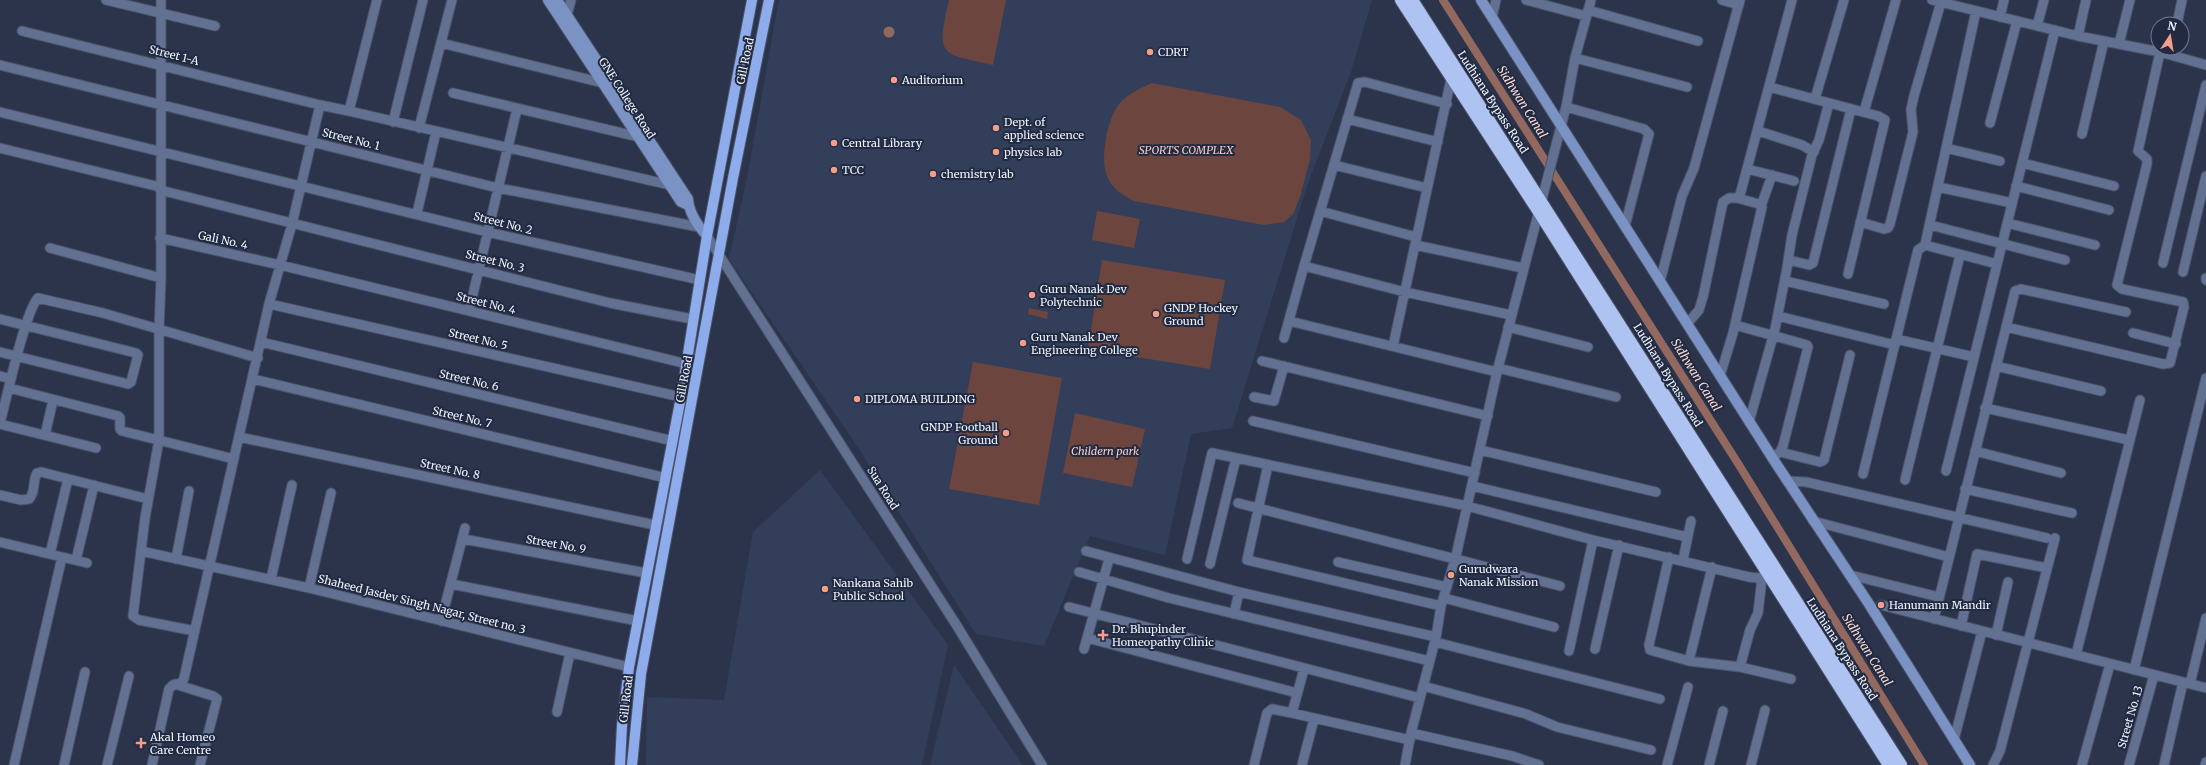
<svg xmlns="http://www.w3.org/2000/svg" width="2206" height="765" viewBox="0 0 2206 765" font-family="Merriweather,serif">
<style>
.built{fill:#333f5a}
.green{fill:#6c463e}
.water{fill:#93685f}
.lines{fill:none;stroke-linecap:round;stroke-linejoin:round}
.canal{stroke:#93685f;stroke-width:8}
.street-casing{stroke:#4a5368;stroke-width:11}
.secondary-casing{stroke:#4a5368;stroke-width:12}
.primary-casing{stroke:#4a5368;stroke-width:12}
.highway-casing{stroke:#4a5368;stroke-width:14}
.street{stroke:#627191;stroke-width:9}
.secondary{stroke:#7b92c4;stroke-width:10}
.primary{stroke:#8eabec;stroke-width:10}
.highway{stroke:#aec3f2;stroke-width:12}
.poi-dot{fill:#f49d8b;stroke:#212a40;stroke-width:1.5}
.labels{text-anchor:middle;stroke-width:4;stroke-linejoin:round;paint-order:stroke}
.poi-label{font-size:11px;fill:#eef3ff;stroke:#212a40;text-anchor:start}
.street-label{font-size:11px;fill:#eef3ff;stroke:#212a40}
.park-label{font-size:11px;font-style:italic;fill:#f9ccc2;stroke:#212a40}
.water-label{font-size:12px;font-style:italic;fill:#f9dad4;stroke:#212a40}
</style>
<rect width="100%" height="100%" fill="#2b344b"/>
<path class="built" d="M 779,0 L 1372,0 L 1351,72 L 1308,183 L 1232,428 L 1191,434 L 1165,555 L 1090,536 L 1044,646 L 976,634 L 857,446 L 729,259 L 747,178 Z
M 820,470 L 948,645 L 922,765 L 646,765 L 647,697 L 724,700 L 753,532 Z
M 954,665 L 1023,765 L 930,765 Z"/>
<path class="green" d="M 949,0 L 1006,0 L 993,65 C 939,53 936,57 949,0 Z
M 1152,83 L 1280,107 L 1301,120 L 1311,140 L 1310,159 L 1300,197 L 1293,214 L 1284,222 L 1264,225 L 1134,201 C 1124,196 1111,188 1107,176 C 1100,161 1107,121 1117,107 C 1125,95 1139,89 1152,83 Z
M 1097,211 L 1140,219 L 1134,248 L 1092,240 Z
M 1102,260 L 1225,280 L 1210,369 L 1088,349 Z
M 1029,308 L 1048,312 L 1047,319 L 1028,314 Z
M 973,362 L 1062,378 L 1039,505 L 949,489 Z
M 1075,413 L 1145,429 L 1132,487 L 1063,473 Z"/>
<path class="water" d="M883.5 32a5.5 5.5 0 1 1 11 0a5.5 5.5 0 1 1-11 0Z"/>
<g class="lines">
<path class="canal" d="M 1443,0 L 1739,465 L 1924,765"/>
<defs>
<path id="street" d="M 106,0 L 215,26
M 161,0 L 161,278 L 159,330 L 159,440 L 145,518 L 133,616 L 139,620 L 195,631
M 1526,0 L 1586,16
M 1722,0 L 1739,5
M 1932,0 L 2078,36 L 2160,52 L 2206,65
M 1588,10 L 1698,41
M 1976,11 L 1925,245 L 1997,264
M 567,15 L 571,0
M 1492,17 L 1496,0
M 2000,17 L 2004,0
M 2177,24 L 2182,0
M 2037,26 L 2044,0
M 22,31 L 320,105
M 2078,36 L 2086,0
M 441,43 L 603,83
M 2119,44 L 2130,0
M 1575,58 L 1687,87
M 0,65 L 498,188 L 699,227
M 1769,87 L 1878,116 L 1885,120 L 1848,274
M 453,93 L 639,137
M 1815,99 L 1844,0
M 1566,107 L 1644,129 L 1649,134 L 1625,226
M 349,111 L 670,185
M 0,112 L 487,232 L 700,280
M 1864,112 L 1896,0
M 1347,119 L 1438,142
M 393,122 L 423,0
M 1990,123 L 2017,21
M 419,128 L 452,0
M 1758,131 L 1802,145 L 1814,152
M 2082,134 L 2104,41
M 0,148 L 160,187
M 1946,148 L 2000,161
M 2022,163 L 2114,186
M 1334,165 L 1427,188
M 1747,169 L 1794,181
M 2016,186 L 2109,210
M 1938,187 L 2012,203
M 160,190 L 610,303 L 692,319
M 1761,206 L 1772,175
M 1320,211 L 1416,237
M 417,213 L 436,132
M 1860,222 L 1884,229 L 1888,228 L 1890,224 L 1913,132 L 1911,109 L 1914,96 L 1941,2
M 2007,223 L 2095,245
M 1930,225 L 2065,260
M 707,236 L 957,626 L 1042,765
M 160,238 L 280,265 L 687,364
M 1415,245 L 1523,268
M 50,248 L 161,278
M 1789,260 L 1809,265 L 1813,263 L 1851,109
M 2163,263 L 2206,85
M 1304,266 L 1358,83 L 1365,82 L 1447,104
M 2183,272 L 2206,176
M 2206,280 L 2206,278
M 1785,281 L 1884,304
M 1660,282 L 1682,196 L 1694,168 L 1740,0
M 269,304 L 681,397
M 469,311 L 517,109
M 1778,316 L 1895,345
M 0,319 L 136,353 L 138,355 L 131,382 L 128,384 L 0,352
M 1289,321 L 1497,372
M 1687,324 L 1699,310 L 1703,297 L 1723,202 L 1729,198 L 1737,198 L 1740,195 L 1792,0
M 1735,325 L 1807,345 L 1808,347 L 1783,446 L 1780,452 L 1772,458
M 1508,327 L 1588,347
M 2006,327 L 2163,364 L 2170,363 L 2184,307 L 2183,302 L 2122,289 L 2117,285 L 2147,164 L 2147,159 L 2138,151 L 2160,52
M 2133,333 L 2176,344
M 1284,338 L 1304,266 L 1405,292 L 1511,315
M 1896,339 L 1974,357
M 261,342 L 673,441
M 1393,346 L 1451,79
M 1262,361 L 1488,416
M 1996,366 L 2101,391
M 1498,368 L 1616,397
M 0,376 L 11,379
M 1720,376 L 1733,333 L 1762,207 L 1759,204 L 1737,198
M 253,379 L 666,478
M 9,388 L 118,416 L 120,418 L 120,429 L 122,431 L 234,459
M 1254,397 L 1274,401 L 1284,366
M 1985,408 L 2129,440
M 1253,421 L 1475,473
M 1749,422 L 1775,329 L 1787,268 L 1792,235 L 1812,155 L 1819,140 L 1829,103
M 0,423 C 6,401 25,311 38,298 L 103,313 L 258,358
M 0,424 L 96,448
M 45,435 L 53,400
M 239,437 L 655,525
M 1480,450 L 1656,492
M 1975,451 L 2061,473
M 1780,452 L 1820,462 L 1824,460 L 1850,355
M 1268,465 L 1247,560 L 1441,606
M 1946,471 L 2055,30
M 1863,474 L 1918,250 L 1925,245
M 1905,480 L 1960,255
M 1787,481 L 1806,482 L 2047,538
M 1472,486 L 1687,537
M 1965,489 L 2072,513
M 0,495 L 21,500 L 29,499 C 36,492 32,482 37,473 L 41,472 L 148,499
M 1238,503 L 1560,586
M 1813,521 L 1949,557
M 463,539 L 646,573
M 0,542 L 87,563
M 141,551 L 309,588 L 629,667
M 1086,551 L 1239,592 L 1436,637
M 50,554 L 68,479
M 1669,557 L 1649,645 L 1650,650 L 1689,661 L 1740,667 L 1791,679
M 176,559 L 189,491
M 1187,559 L 1212,453 L 1467,506 L 1593,540 L 1749,577 L 1757,578 L 1769,576
M 76,560 L 94,485
M 1683,560 L 1691,521
M 1338,562 L 1447,587
M 1210,564 L 1236,458
M 1079,572 L 1169,598 L 1430,661
M 1850,575 L 1939,597
M 271,579 L 292,485
M 451,584 L 638,621
M 309,588 L 331,493
M 1444,598 L 1554,627
M 1881,605 L 2206,688
M 1069,607 L 1420,698
M 1234,614 L 1239,592
M 1934,619 L 2015,291 L 2021,289 L 2126,312
M 441,621 L 465,528
M 1961,626 L 1977,554 L 2047,568
M 1996,635 L 2008,582
M 1087,638 L 1297,693
M 1435,642 L 1660,699
M 1084,649 L 1109,559
M 1595,649 L 1619,545
M 1569,651 L 1593,540
M 2076,655 L 2140,400
M 1689,661 L 1712,567
M 1740,667 L 1750,630 L 1758,613 L 1762,578
M 1304,669 L 1292,713 L 1410,740
M 2134,670 L 2206,378
M 175,684 L 213,696 L 217,699 L 200,765
M 2190,684 L 2206,618
M 1423,686 L 1526,714 L 1557,727 L 1651,750
M 557,712 L 570,653
M 1411,733 L 1512,756 L 1539,765
M 1954,740 L 1982,631
M 14,765 L 62,557
M 64,765 L 85,672
M 107,765 L 129,676
M 152,765 L 169,689 L 173,685 L 182,683 L 184,678 L 269,304 L 292,224 L 320,105 L 349,111 L 377,0
M 1254,765 L 1267,713 L 1272,709 L 1292,713
M 1302,765 L 1314,719
M 1405,765 L 1411,733 L 1436,637 L 1441,606 L 1456,556 L 1497,372 L 1566,107 L 1575,58 L 1591,0
M 1667,765 L 1688,687
M 1709,765 L 1723,711
M 1751,765 L 1765,710
M 1993,765 L 2000,751 L 2055,538
M 2082,765 L 2110,664
M 2129,765 L 2154,675
M 2164,765 L 2183,682
M 2205,765 L 2206,762"/>
<path id="secondary" d="M 548,0 L 681,202 L 688,205
M 557,0 L 688,199 C 689,213 698,226 707,236
M 1481,0 L 1777,465 L 1869,604 L 1970,765"/>
<path id="primary" d="M 620,765 L 622,725 L 629,667 L 681,397 L 707,236 L 752,0
M 632,765 L 641,674 L 733,178 L 769,0"/>
<path id="highway" d="M 1401,0 L 1539,212 L 1889,765
M 1412,0 L 1901,765"/>
</defs>
<use href="#street" class="street-casing"/>
<use href="#secondary" class="secondary-casing"/>
<use href="#primary" class="primary-casing"/>
<use href="#highway" class="highway-casing"/>
<use href="#street" class="street"/>
<use href="#secondary" class="secondary"/>
<use href="#primary" class="primary"/>
<use href="#highway" class="highway"/>
</g>
<g class="poi-dot">
<circle cx="1150" cy="52" r="4"/>
<circle cx="894" cy="80" r="4"/>
<circle cx="996" cy="128" r="4"/>
<circle cx="834" cy="143" r="4"/>
<circle cx="996" cy="152" r="4"/>
<circle cx="834" cy="170" r="4"/>
<circle cx="933" cy="174" r="4"/>
<circle cx="1032" cy="295" r="4"/>
<circle cx="1156" cy="314" r="4"/>
<circle cx="1023" cy="343" r="4"/>
<circle cx="857" cy="399" r="4"/>
<circle cx="1006" cy="433" r="4"/>
<circle cx="1451" cy="575" r="4"/>
<circle cx="825" cy="589" r="4"/>
<circle cx="1881" cy="605" r="4"/>
<path d="M1101 629h4v4h4v4h-4v4h-4v-4h-4v-4h4z"/>
<path d="M139 737h4v4h4v4h-4v4h-4v-4h-4v-4h4z"/>
</g>
<g class="labels">
<g class="poi-label">
<text x="1158" y="56">CDRT</text>
<text x="902" y="84">Auditorium</text>
<text x="1004" y="126">Dept. of<tspan x="1004" dy="13">applied science</tspan></text>
<text x="842" y="147">Central Library</text>
<text x="1004" y="156">physics lab</text>
<text x="842" y="174">TCC</text>
<text x="941" y="178">chemistry lab</text>
<text x="1040" y="293">Guru Nanak Dev<tspan x="1040" dy="13">Polytechnic</tspan></text>
<text x="1164" y="312">GNDP Hockey<tspan x="1164" dy="13">Ground</tspan></text>
<text x="1031" y="341">Guru Nanak Dev<tspan x="1031" dy="13">Engineering College</tspan></text>
<text x="865" y="403">DIPLOMA BUILDING</text>
<text x="998" y="431" text-anchor="end">GNDP Football<tspan x="998" dy="13">Ground</tspan></text>
<text x="1459" y="573">Gurudwara<tspan x="1459" dy="13">Nanak Mission</tspan></text>
<text x="833" y="587">Nankana Sahib<tspan x="833" dy="13">Public School</tspan></text>
<text x="1889" y="609">Hanumann Mandir</text>
<text x="1112" y="633">Dr. Bhupinder<tspan x="1112" dy="13">Homeopathy Clinic</tspan></text>
<text x="150" y="741">Akal Homeo<tspan x="150" dy="13">Care Centre</tspan></text>
</g>
<g class="street-label">
<text transform="translate(174 55) rotate(14)" y="4">Street 1-A</text>
<text transform="translate(745 61) rotate(-78)" y="4">Gill Road</text>
<text transform="translate(627 98) rotate(57)" y="4">GNE College Road</text>
<text transform="translate(1493 102) rotate(57)" y="4">Ludhiana Bypass Road</text>
<text transform="translate(351 139) rotate(14)" y="4">Street No. 1</text>
<text transform="translate(503 223) rotate(14)" y="4">Street No. 2</text>
<text transform="translate(223 240) rotate(12)" y="4">Gali No. 4</text>
<text transform="translate(495 261) rotate(14)" y="4">Street No. 3</text>
<text transform="translate(486 303) rotate(14)" y="4">Street No. 4</text>
<text transform="translate(478 339) rotate(13)" y="4">Street No. 5</text>
<text transform="translate(1668 375) rotate(58)" y="4">Ludhiana Bypass Road</text>
<text transform="translate(684 379) rotate(-79)" y="4">Gill Road</text>
<text transform="translate(469 380) rotate(13)" y="4">Street No. 6</text>
<text transform="translate(462 417) rotate(13)" y="4">Street No. 7</text>
<text transform="translate(450 469) rotate(12)" y="4">Street No. 8</text>
<text transform="translate(883 488) rotate(58)" y="4">Sua Road</text>
<text transform="translate(556 544) rotate(10)" y="4">Street No. 9</text>
<text transform="translate(422 604) rotate(14)" y="4">Shaheed Jasdev Singh Nagar, Street no. 3</text>
<text transform="translate(1842 649) rotate(57)" y="4">Ludhiana Bypass Road</text>
<text transform="translate(626 699) rotate(-83)" y="4">Gill Road</text>
<text transform="translate(2130 717) rotate(-74)" y="4">Street No. 13</text>
</g>
<g class="park-label">
<text x="1186" y="154">SPORTS COMPLEX</text>
<text x="1105" y="455">Childern park</text>
</g>
<g class="water-label">
<text transform="translate(1522 102) rotate(58)" y="4">Sidhwan Canal</text>
<text transform="translate(1696 375) rotate(58)" y="4">Sidhwan Canal</text>
<text transform="translate(1867 650) rotate(58)" y="4">Sidhwan Canal</text>
</g>
</g>
<g transform="translate(2170 36) rotate(12)"><circle r="19" fill="#212a40" stroke="#737a8c"/>
<path d="M0-3L7 15L0 10L-7 15Z" fill="#f49d8b"/>
<text y="-6" font-size="11" font-weight="bold" text-anchor="middle" fill="#eef3ff">N</text>
</g>
</svg>
